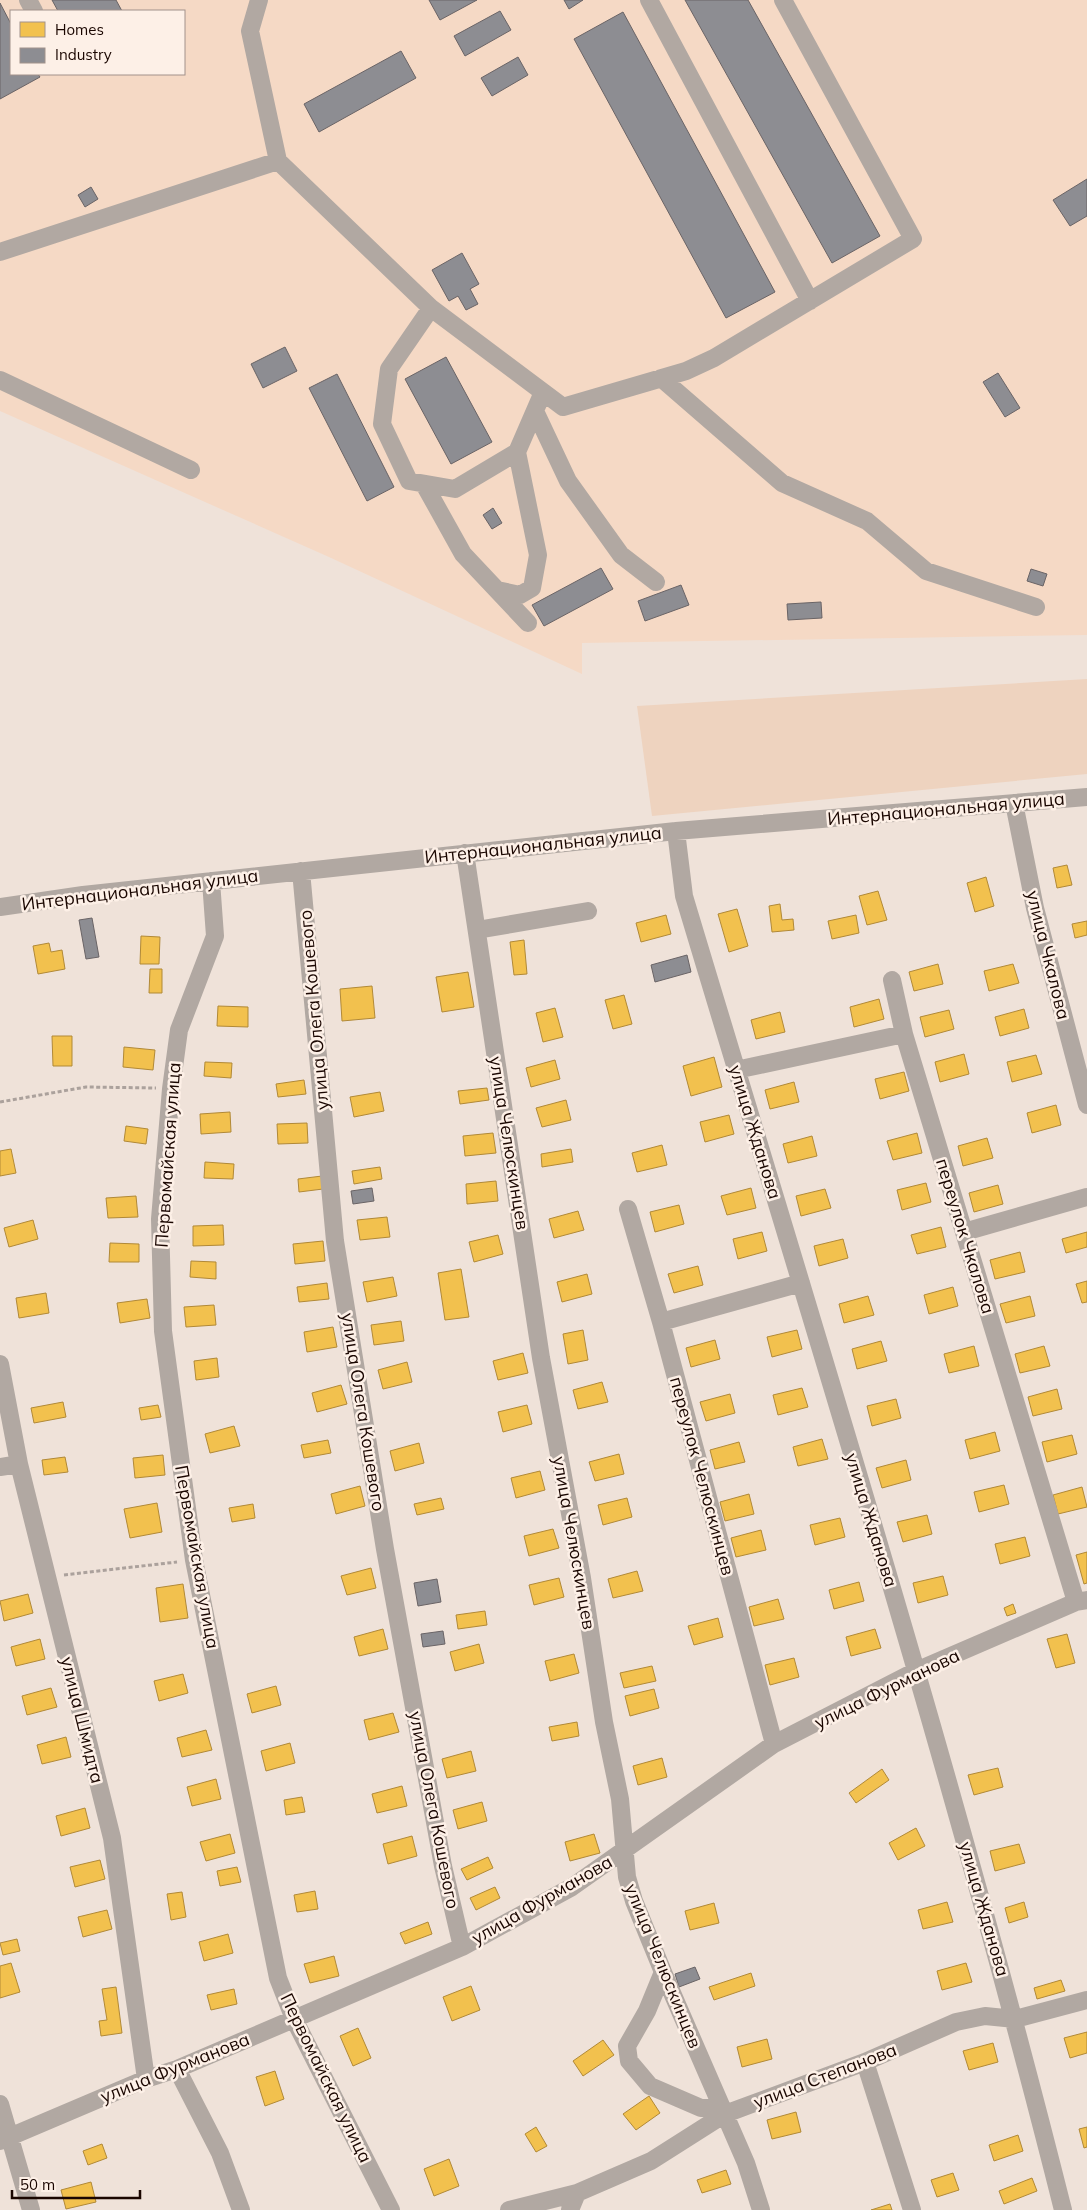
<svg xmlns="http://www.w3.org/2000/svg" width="1087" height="2210" viewBox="0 0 1087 2210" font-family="Mulish,sans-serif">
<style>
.built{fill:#f5d9c5;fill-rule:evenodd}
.green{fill:#eed3bf}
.homes{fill:#f2c14e;stroke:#b18937}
.industry{fill:#8d8d92;stroke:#6a6466}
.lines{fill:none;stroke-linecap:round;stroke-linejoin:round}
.path{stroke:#aba19c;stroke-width:3;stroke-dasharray:4 2.5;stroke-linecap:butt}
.minor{stroke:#b1a8a2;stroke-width:18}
.labels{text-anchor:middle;stroke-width:5;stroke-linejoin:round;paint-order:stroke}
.street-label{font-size:18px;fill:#1a0600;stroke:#fdf0e7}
</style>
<rect width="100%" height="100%" fill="#efe2d9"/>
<path class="built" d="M 0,0 L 1087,0 L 1087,635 L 582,643 L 582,674 L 329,557 L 0,411 ZM 11,11 L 184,11 L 184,74 L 11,74 Z"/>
<path class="green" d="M 1087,679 L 1087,774 L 652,816 L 637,706 Z"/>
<path class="homes" d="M 1067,865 L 1072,885 L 1057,888 L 1053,868 Z
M 986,877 L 994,906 L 975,912 L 967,883 Z
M 878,891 L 887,920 L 867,925 L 859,896 Z
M 780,904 L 782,920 L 793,919 L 794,930 L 772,932 L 769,906 Z
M 737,909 L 748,946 L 729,952 L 718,914 Z
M 666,915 L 671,934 L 641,942 L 636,923 Z
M 856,915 L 859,933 L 832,939 L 828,921 Z
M 1087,921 L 1087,935 L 1075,938 L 1072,924 Z
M 141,936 L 160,937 L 159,964 L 140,964 Z
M 524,940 L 527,974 L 514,975 L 510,942 Z
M 49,943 L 51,952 L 62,950 L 65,969 L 38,974 L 33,946 Z
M 938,964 L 943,984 L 914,991 L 909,972 Z
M 1013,964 L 1019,983 L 989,991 L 984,971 Z
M 150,969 L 162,969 L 162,993 L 149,993 Z
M 468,972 L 474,1007 L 442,1012 L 436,977 Z
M 372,986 L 375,1018 L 342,1021 L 340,989 Z
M 624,995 L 632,1024 L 613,1029 L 605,1000 Z
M 879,999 L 884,1019 L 854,1027 L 850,1007 Z
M 218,1006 L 248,1007 L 248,1027 L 217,1026 Z
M 555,1008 L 563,1037 L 543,1042 L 536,1013 Z
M 1024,1009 L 1029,1028 L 1000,1036 L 995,1017 Z
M 949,1010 L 954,1029 L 925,1037 L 920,1017 Z
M 780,1012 L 785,1032 L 756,1039 L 751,1020 Z
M 52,1036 L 72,1036 L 72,1066 L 53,1066 Z
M 124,1047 L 155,1050 L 153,1070 L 123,1067 Z
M 964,1054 L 969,1074 L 940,1082 L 935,1062 Z
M 1036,1055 L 1042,1074 L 1012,1082 L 1007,1062 Z
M 714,1057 L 722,1087 L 691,1096 L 683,1066 Z
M 555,1060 L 560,1079 L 531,1087 L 526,1068 Z
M 205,1062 L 232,1063 L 231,1078 L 204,1076 Z
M 904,1072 L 909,1091 L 880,1099 L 875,1079 Z
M 304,1080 L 306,1094 L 278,1097 L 276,1084 Z
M 794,1082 L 799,1102 L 770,1109 L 765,1090 Z
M 487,1088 L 489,1100 L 460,1104 L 458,1091 Z
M 380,1092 L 384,1111 L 354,1117 L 350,1097 Z
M 566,1100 L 571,1120 L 542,1127 L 536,1108 Z
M 1056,1105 L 1061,1125 L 1032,1133 L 1027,1113 Z
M 230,1112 L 231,1132 L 201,1134 L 200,1114 Z
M 729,1115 L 734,1134 L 705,1142 L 700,1122 Z
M 307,1123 L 308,1143 L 278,1144 L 277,1124 Z
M 126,1126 L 148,1129 L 146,1144 L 124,1141 Z
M 493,1133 L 496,1153 L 465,1156 L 463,1136 Z
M 917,1133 L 922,1153 L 893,1160 L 887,1141 Z
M 812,1136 L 817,1156 L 788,1163 L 783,1144 Z
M 987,1138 L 993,1158 L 963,1166 L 958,1146 Z
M 662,1145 L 667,1165 L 637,1172 L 632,1153 Z
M 11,1149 L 16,1173 L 0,1176 L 0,1151 Z
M 571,1149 L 573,1162 L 542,1167 L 541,1154 Z
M 205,1162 L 234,1164 L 233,1179 L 204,1178 Z
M 380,1167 L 382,1179 L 354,1184 L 352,1171 Z
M 322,1176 L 323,1189 L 299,1192 L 298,1179 Z
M 496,1181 L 498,1201 L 467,1204 L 466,1184 Z
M 926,1183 L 931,1202 L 902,1210 L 897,1190 Z
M 998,1185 L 1003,1204 L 974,1212 L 969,1193 Z
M 751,1188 L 756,1208 L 727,1215 L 721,1196 Z
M 825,1189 L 831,1208 L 801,1216 L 796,1196 Z
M 136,1196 L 138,1217 L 108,1218 L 106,1198 Z
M 679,1205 L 684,1224 L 655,1232 L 650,1212 Z
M 578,1211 L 584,1230 L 554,1238 L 549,1219 Z
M 387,1217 L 390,1237 L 360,1240 L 357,1220 Z
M 33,1220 L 38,1239 L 9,1247 L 4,1228 Z
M 223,1225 L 224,1245 L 193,1246 L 193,1226 Z
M 941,1227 L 946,1247 L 917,1254 L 911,1235 Z
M 762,1232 L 767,1251 L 738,1259 L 733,1239 Z
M 1087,1232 L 1087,1247 L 1066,1253 L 1062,1239 Z
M 498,1235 L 503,1254 L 474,1262 L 469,1242 Z
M 843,1239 L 848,1258 L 819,1266 L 814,1246 Z
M 323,1241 L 325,1261 L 295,1264 L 293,1244 Z
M 110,1243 L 139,1244 L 139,1262 L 109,1262 Z
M 1020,1252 L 1025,1272 L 995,1279 L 990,1260 Z
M 191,1261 L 216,1262 L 216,1279 L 190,1277 Z
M 698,1266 L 703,1285 L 674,1293 L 668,1274 Z
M 461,1269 L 469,1317 L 445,1320 L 438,1273 Z
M 587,1274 L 592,1294 L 562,1302 L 557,1282 Z
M 393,1277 L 397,1296 L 367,1302 L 363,1282 Z
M 1087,1281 L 1087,1302 L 1082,1303 L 1076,1284 Z
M 327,1283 L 329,1299 L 299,1302 L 297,1287 Z
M 953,1287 L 958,1306 L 929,1314 L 924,1295 Z
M 46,1293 L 49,1313 L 19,1318 L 16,1298 Z
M 868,1296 L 874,1315 L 844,1323 L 839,1304 Z
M 1030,1296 L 1035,1316 L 1006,1323 L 1000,1304 Z
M 147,1299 L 150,1318 L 120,1323 L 117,1303 Z
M 214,1305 L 216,1325 L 186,1327 L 184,1307 Z
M 401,1321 L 404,1341 L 374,1345 L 371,1325 Z
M 333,1327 L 337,1347 L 307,1352 L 304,1332 Z
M 583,1330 L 588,1360 L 568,1364 L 563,1334 Z
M 797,1330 L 802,1349 L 772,1357 L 767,1337 Z
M 715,1340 L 720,1359 L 691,1367 L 686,1348 Z
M 881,1341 L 887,1361 L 857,1369 L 852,1349 Z
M 974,1346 L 979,1366 L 949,1373 L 944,1354 Z
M 1044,1346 L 1050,1366 L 1020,1373 L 1015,1354 Z
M 523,1353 L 528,1373 L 498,1380 L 493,1361 Z
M 217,1358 L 219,1377 L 196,1380 L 194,1361 Z
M 407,1362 L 412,1382 L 383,1389 L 378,1370 Z
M 602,1382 L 608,1402 L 578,1409 L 573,1390 Z
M 341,1385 L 347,1404 L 317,1412 L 312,1393 Z
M 802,1388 L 808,1407 L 778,1415 L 773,1395 Z
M 1057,1389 L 1062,1409 L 1033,1416 L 1028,1397 Z
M 730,1394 L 735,1413 L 706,1421 L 700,1402 Z
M 896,1399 L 901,1418 L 872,1426 L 867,1406 Z
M 63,1402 L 66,1417 L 34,1423 L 31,1408 Z
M 158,1405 L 161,1417 L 141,1420 L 139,1408 Z
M 527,1405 L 532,1424 L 503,1432 L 498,1412 Z
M 234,1426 L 240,1446 L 210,1453 L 205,1434 Z
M 995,1432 L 1000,1451 L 970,1459 L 965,1440 Z
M 1072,1435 L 1077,1454 L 1047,1462 L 1042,1442 Z
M 822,1439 L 828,1459 L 798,1466 L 793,1447 Z
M 328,1440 L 331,1453 L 304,1458 L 301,1445 Z
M 739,1442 L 745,1462 L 715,1469 L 710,1450 Z
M 419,1443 L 424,1463 L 395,1471 L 390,1451 Z
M 619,1454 L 624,1474 L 595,1481 L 589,1462 Z
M 163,1455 L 165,1475 L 135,1478 L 133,1458 Z
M 65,1457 L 68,1472 L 44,1475 L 42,1460 Z
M 906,1460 L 911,1480 L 882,1488 L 876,1468 Z
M 540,1471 L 545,1490 L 516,1498 L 511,1478 Z
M 1004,1485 L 1009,1504 L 979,1512 L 974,1492 Z
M 360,1486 L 365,1506 L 336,1514 L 331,1494 Z
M 1082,1487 L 1087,1507 L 1058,1514 L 1053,1495 Z
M 749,1494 L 754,1514 L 725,1521 L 720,1502 Z
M 441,1498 L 444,1509 L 417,1515 L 414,1504 Z
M 627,1498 L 632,1517 L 603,1525 L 598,1505 Z
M 157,1503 L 162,1532 L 130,1538 L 124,1509 Z
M 253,1504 L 255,1518 L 232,1522 L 229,1508 Z
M 927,1515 L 932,1534 L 903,1542 L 897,1522 Z
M 840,1518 L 845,1537 L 815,1545 L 810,1525 Z
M 553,1529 L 559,1548 L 529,1556 L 524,1536 Z
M 761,1530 L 766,1550 L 736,1557 L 731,1538 Z
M 1025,1537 L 1030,1556 L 1000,1564 L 995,1544 Z
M 1087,1552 L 1087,1583 L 1084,1584 L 1076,1555 Z
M 371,1568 L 376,1588 L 347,1595 L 341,1576 Z
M 637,1571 L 643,1591 L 613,1598 L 608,1579 Z
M 943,1576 L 948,1595 L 918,1603 L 913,1583 Z
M 559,1578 L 564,1597 L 534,1605 L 529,1585 Z
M 859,1582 L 864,1601 L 834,1609 L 829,1590 Z
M 183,1584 L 188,1618 L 160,1622 L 156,1588 Z
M 28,1594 L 33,1613 L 4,1621 L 0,1601 Z
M 778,1599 L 784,1619 L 754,1626 L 749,1607 Z
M 1013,1604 L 1016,1613 L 1007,1616 L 1004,1608 Z
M 485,1611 L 487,1625 L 458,1629 L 456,1615 Z
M 718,1618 L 723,1637 L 694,1645 L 688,1626 Z
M 383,1629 L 388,1649 L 359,1656 L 354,1637 Z
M 875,1629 L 881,1648 L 851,1656 L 846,1637 Z
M 1067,1634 L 1075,1663 L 1056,1668 L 1047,1639 Z
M 40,1639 L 45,1659 L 16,1666 L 11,1647 Z
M 479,1644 L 484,1663 L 455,1671 L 450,1652 Z
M 574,1654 L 579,1673 L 550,1681 L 545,1661 Z
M 794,1658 L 799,1677 L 770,1685 L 765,1665 Z
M 652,1666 L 656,1681 L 624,1688 L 620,1673 Z
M 183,1674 L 188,1693 L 159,1701 L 154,1681 Z
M 276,1686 L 281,1705 L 252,1713 L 247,1694 Z
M 51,1688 L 57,1707 L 27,1715 L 22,1696 Z
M 654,1689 L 659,1708 L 630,1716 L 625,1696 Z
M 393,1713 L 399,1732 L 369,1740 L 364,1720 Z
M 577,1722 L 579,1736 L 552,1741 L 549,1727 Z
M 206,1730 L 212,1750 L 182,1757 L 177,1738 Z
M 66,1737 L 71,1757 L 42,1764 L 37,1745 Z
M 290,1743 L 295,1763 L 266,1771 L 261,1751 Z
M 471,1751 L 476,1771 L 447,1778 L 442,1759 Z
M 662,1758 L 667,1777 L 638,1785 L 633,1766 Z
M 998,1768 L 1003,1787 L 974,1795 L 968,1775 Z
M 882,1769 L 889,1780 L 856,1803 L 849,1793 Z
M 216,1779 L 221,1799 L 192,1806 L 187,1787 Z
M 402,1786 L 407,1806 L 377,1813 L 372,1794 Z
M 302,1797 L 305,1812 L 286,1815 L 284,1800 Z
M 482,1802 L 487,1821 L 458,1829 L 453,1810 Z
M 85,1808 L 90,1828 L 61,1836 L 56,1816 Z
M 916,1828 L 925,1846 L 898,1860 L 889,1843 Z
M 230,1834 L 235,1853 L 206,1861 L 200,1842 Z
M 594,1834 L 600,1853 L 570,1861 L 565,1842 Z
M 412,1836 L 417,1856 L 388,1864 L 383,1844 Z
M 1019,1844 L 1025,1863 L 995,1871 L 990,1851 Z
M 488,1857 L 493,1868 L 467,1880 L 461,1869 Z
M 100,1860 L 105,1879 L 75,1887 L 70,1867 Z
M 237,1867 L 241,1882 L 220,1886 L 217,1871 Z
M 495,1887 L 500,1898 L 476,1910 L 470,1898 Z
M 315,1891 L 318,1909 L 297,1912 L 294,1895 Z
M 182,1892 L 186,1917 L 171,1920 L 167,1894 Z
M 947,1902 L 953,1922 L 923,1929 L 918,1910 Z
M 1024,1902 L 1028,1917 L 1009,1923 L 1005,1908 Z
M 714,1903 L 719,1923 L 690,1930 L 685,1911 Z
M 107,1910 L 112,1929 L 83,1937 L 78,1917 Z
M 428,1922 L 432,1934 L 405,1944 L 400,1933 Z
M 228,1934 L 233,1953 L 204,1961 L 199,1942 Z
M 17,1939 L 20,1951 L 3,1955 L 0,1943 Z
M 334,1956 L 339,1976 L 310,1983 L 304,1964 Z
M 11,1963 L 20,1992 L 0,1998 L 0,1966 Z
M 966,1963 L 972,1982 L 942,1990 L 937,1971 Z
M 751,1973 L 755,1986 L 714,2000 L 709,1987 Z
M 1061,1980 L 1065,1991 L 1037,1999 L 1034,1988 Z
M 471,1986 L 480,2010 L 452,2021 L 443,1997 Z
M 116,1987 L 122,2033 L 101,2036 L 99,2021 L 107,2020 L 102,1989 Z
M 234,1989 L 237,2004 L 211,2010 L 207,1995 Z
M 358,2028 L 371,2058 L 353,2066 L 340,2036 Z
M 1087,2032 L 1087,2053 L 1070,2058 L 1064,2038 Z
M 767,2039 L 772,2059 L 742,2067 L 737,2047 Z
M 603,2040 L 614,2055 L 583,2076 L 573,2061 Z
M 993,2043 L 998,2062 L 969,2070 L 963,2051 Z
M 275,2071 L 284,2099 L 265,2106 L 256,2077 Z
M 649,2096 L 660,2113 L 636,2130 L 623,2114 Z
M 796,2112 L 801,2132 L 772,2139 L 767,2120 Z
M 536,2127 L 547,2146 L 536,2152 L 525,2134 Z
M 1087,2127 L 1087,2147 L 1084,2148 L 1079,2129 Z
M 1018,2135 L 1023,2151 L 994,2161 L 989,2145 Z
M 102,2144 L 107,2158 L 88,2165 L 83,2151 Z
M 449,2159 L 459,2186 L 434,2196 L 424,2169 Z
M 726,2170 L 731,2184 L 702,2193 L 697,2180 Z
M 953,2173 L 959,2190 L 937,2197 L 931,2180 Z
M 1032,2178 L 1037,2191 L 1004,2204 L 999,2191 Z
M 91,2182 L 96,2202 L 66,2209 L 61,2190 Z
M 890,2204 L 892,2210 L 871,2210 Z"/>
<path class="industry" d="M 52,0 L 116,0 L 122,11 L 58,11 Z
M 429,0 L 477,0 L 440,20 Z
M 564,0 L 583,0 L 569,9 Z
M 685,0 L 748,0 L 880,236 L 832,263 Z
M 0,3 L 11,24 L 11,74 L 38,74 L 40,77 L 0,99 Z
M 500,11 L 511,30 L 465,56 L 454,36 Z
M 623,12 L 775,292 L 726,318 L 574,39 Z
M 401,51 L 416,78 L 319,132 L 304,104 Z
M 518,57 L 528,75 L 492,96 L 481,78 Z
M 1087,179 L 1087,216 L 1070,226 L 1053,200 Z
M 91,187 L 98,199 L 85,207 L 78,195 Z
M 462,253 L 479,284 L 470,289 L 478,304 L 466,310 L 458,296 L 449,301 L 432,270 Z
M 285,347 L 297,371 L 263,388 L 251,364 Z
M 446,357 L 492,442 L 451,464 L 405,379 Z
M 998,373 L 1020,408 L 1005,417 L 983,382 Z
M 337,374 L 394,487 L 367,501 L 309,388 Z
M 493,508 L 502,523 L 492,529 L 483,515 Z
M 601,568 L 613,589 L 544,626 L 532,605 Z
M 1031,569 L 1047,574 L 1043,586 L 1027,581 Z
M 681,585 L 689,605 L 645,621 L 638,601 Z
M 821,602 L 822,618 L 788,620 L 787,604 Z
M 92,918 L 99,957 L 86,959 L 79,920 Z
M 687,955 L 691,972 L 655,982 L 651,965 Z
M 372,1188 L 374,1201 L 353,1204 L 351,1191 Z
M 437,1579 L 441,1602 L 418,1606 L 414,1583 Z
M 443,1631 L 445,1644 L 423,1647 L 421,1634 Z
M 695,1967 L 700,1979 L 679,1987 L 675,1974 Z"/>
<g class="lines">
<path class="path" d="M 0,1102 L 86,1087 L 156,1088
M 64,1575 L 177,1562"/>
<path class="minor" d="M 28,0 L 34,11
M 259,0 L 250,31 L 278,161 L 431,308 L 563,407 L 686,371 L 714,358 L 913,239 L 783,0
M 649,0 L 810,301
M 0,252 L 278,161
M 431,308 L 389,369 L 382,424 L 409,481 L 455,489 L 517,452 L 543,392
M 661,378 L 782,483 L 867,521 L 926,571 L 1036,607
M 0,380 L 191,470
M 535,411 L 568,481 L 621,555 L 656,582
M 424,484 L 463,554 L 528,623
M 497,590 L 520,595 L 532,588 L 538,555 L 517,452
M 1014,803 L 1035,908 L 1087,1105
M 676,831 L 684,896 C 815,1332 952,1768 1063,2210
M 465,853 L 541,1358 L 582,1578 L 604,1722 L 620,1799 L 627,1877 L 634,1901 L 663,1972 L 746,2163 L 761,2210
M 301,871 L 335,1241 L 385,1549 L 443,1866 L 462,1947
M 211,881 L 215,936 L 179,1030 L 171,1089 L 160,1219 L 163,1331 L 194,1560 L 278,1978 L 294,2019 L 391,2210
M 0,907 L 83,895 L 676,831 L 1087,797
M 477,930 L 588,911
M 892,980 L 904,1034
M 736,1070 L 904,1034 L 1076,1602
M 628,1209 L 661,1322 L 774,1744
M 964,1232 L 1087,1197
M 661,1322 L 801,1283
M 0,1364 L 19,1464 L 112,1838 L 146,2079
M 0,1467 L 19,1464
M 663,1972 L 647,2011 L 627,2046 L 629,2061 L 650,2086 L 701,2108 L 721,2108
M 865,2062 L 912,2210
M 177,2069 L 220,2153 L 241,2210
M 0,2104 L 31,2210
M 0,2141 L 146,2079 L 177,2069 L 462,1947 L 572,1887 L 774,1744 L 916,1671 L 1076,1602 L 1087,1600
M 509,2210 L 577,2193 L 651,2161 L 725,2114 L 865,2062 L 956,2022 L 985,2016 L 1015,2019 L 1087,2000
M 570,2210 L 577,2193"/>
</g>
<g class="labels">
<g class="street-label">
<text transform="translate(946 809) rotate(-5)" y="6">Интернациональная улица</text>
<text transform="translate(543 845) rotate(-6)" y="6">Интернациональная улица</text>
<text transform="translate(140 890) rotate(-7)" y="6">Интернациональная улица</text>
<text transform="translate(1048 955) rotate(76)" y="6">улица Чкалова</text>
<text transform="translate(314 1010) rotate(-95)" y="6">улица Олега Кошевого</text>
<text transform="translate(755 1132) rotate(73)" y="6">улица Жданова</text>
<text transform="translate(509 1143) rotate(81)" y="6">улица Челюскинцев</text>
<text transform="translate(168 1155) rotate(-86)" y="6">Первомайская улица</text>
<text transform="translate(965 1236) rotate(73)" y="6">переулок Чкалова</text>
<text transform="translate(363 1412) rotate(81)" y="6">улица Олега Кошевого</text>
<text transform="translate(702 1476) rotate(75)" y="6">переулок Челюскинцев</text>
<text transform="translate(871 1520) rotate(73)" y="6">улица Жданова</text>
<text transform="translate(574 1543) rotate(80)" y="6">улица Челюскинцев</text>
<text transform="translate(197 1557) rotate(80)" y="6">Первомайская улица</text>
<text transform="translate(887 1689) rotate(-26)" y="6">улица Фурманова</text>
<text transform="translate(82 1720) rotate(76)" y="6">улица Шмидта</text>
<text transform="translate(434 1810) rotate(79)" y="6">улица Олега Кошевого</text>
<text transform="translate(542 1900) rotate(-30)" y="6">улица Фурманова</text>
<text transform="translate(984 1909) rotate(74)" y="6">улица Жданова</text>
<text transform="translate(663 1966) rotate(68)" y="6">улица Челюскинцев</text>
<text transform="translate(175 2068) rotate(-22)" y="6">улица Фурманова</text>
<text transform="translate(825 2076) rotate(-21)" y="6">улица Степанова</text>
<text transform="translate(326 2078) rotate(64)" y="6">Первомайская улица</text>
</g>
</g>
<rect x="10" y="10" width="175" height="65" fill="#fdf0e7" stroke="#a2928b"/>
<rect x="20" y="22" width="25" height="15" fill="#f2c14e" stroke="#a2928b"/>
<text x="55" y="35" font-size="15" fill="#1a0600">Homes</text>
<rect x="20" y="48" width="25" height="15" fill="#8d8d92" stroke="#a2928b"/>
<text x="55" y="60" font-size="15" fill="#1a0600">Industry</text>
<path d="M12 2190v8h128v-8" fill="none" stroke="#1a0600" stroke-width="2.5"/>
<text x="20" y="2190" font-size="15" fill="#1a0600" stroke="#fdf0e7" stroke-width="4" paint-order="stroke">50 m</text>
</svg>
